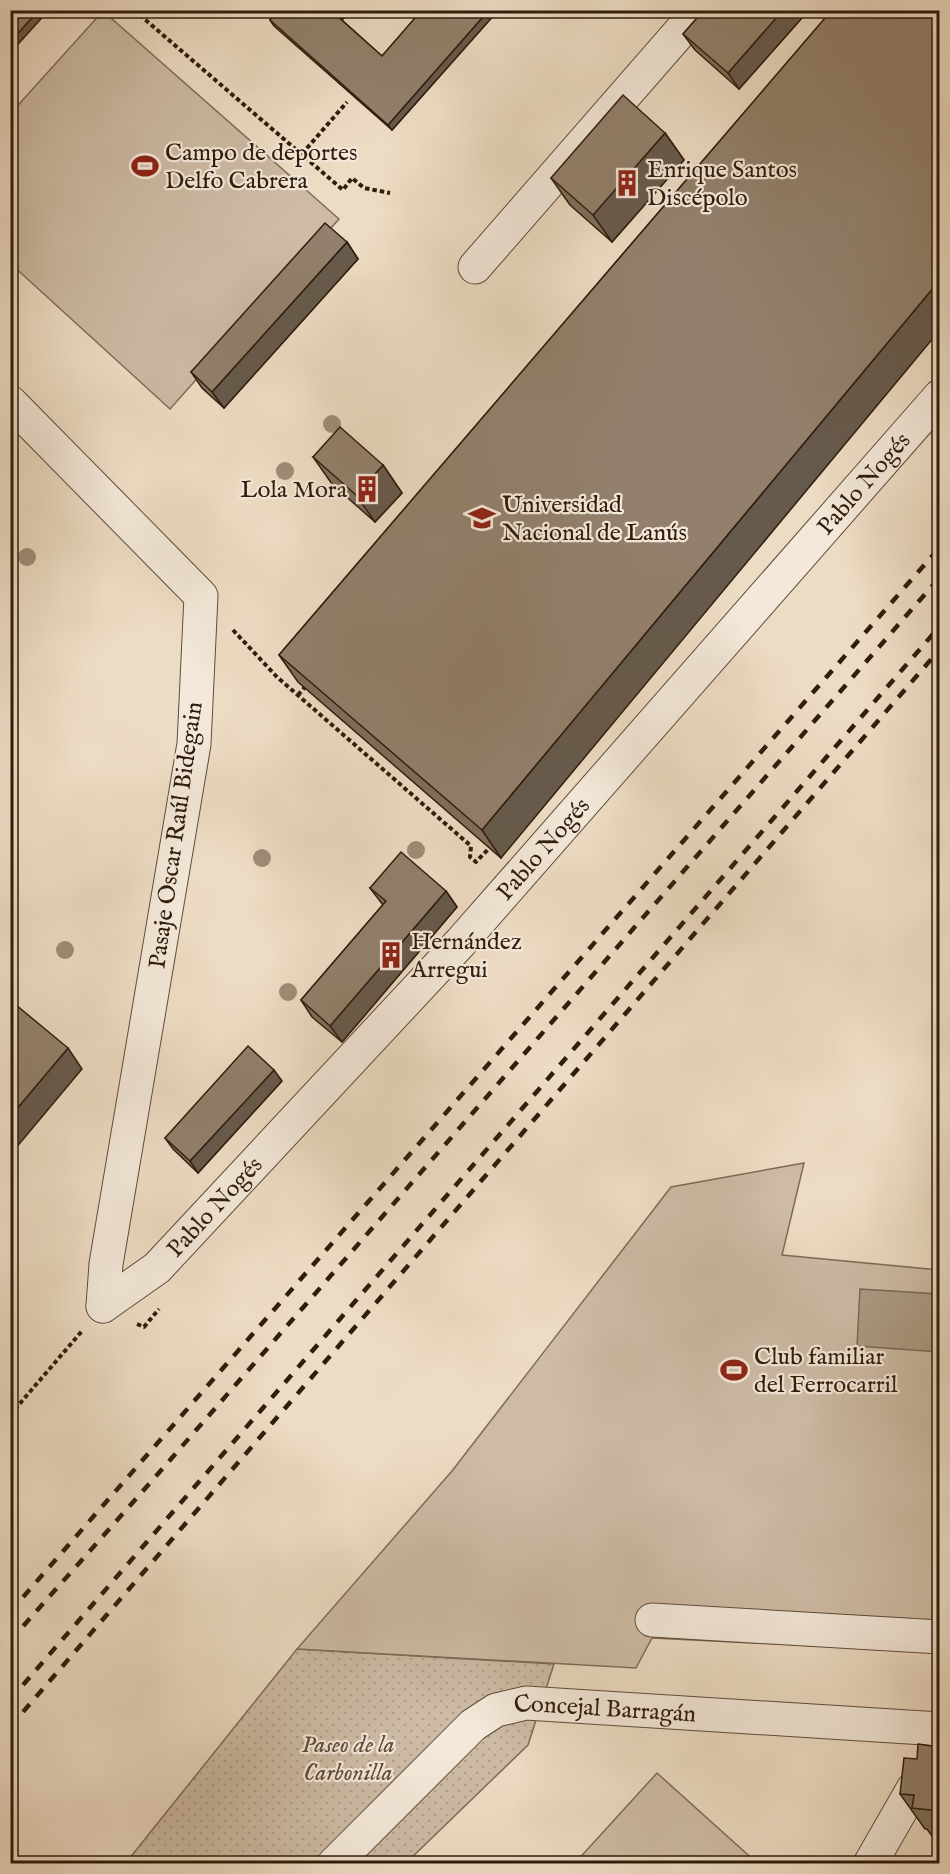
<svg xmlns="http://www.w3.org/2000/svg" width="950" height="1874" viewBox="0 0 950 1874" font-family="'IM FELL English',serif">
<style>
.grass{fill:url(#grass-dots);stroke:#7e6c58;stroke-width:1.5}
.garden{fill:#cdbba5;stroke:#7e6c58;stroke-width:1.5}
.water{fill:#ac9b85;stroke:#7a6855;stroke-width:1.5}
.lines{fill:none;stroke-linecap:round;stroke-linejoin:round}
.minor-casing{stroke:#5e4c3a;stroke-width:35}
.path{stroke:#2f1c0c;stroke-width:4;stroke-dasharray:4.5 3;stroke-linecap:butt}
.minor{stroke:#f3e8d9;stroke-width:33}
.rail{stroke:#2f1c0c;stroke-width:4.5;stroke-dasharray:10 10;stroke-linecap:butt}
.tree{fill:#9e8d78}
.wall{fill:#7e6e5d;stroke:#2f1c0c;stroke-width:1.5}
.shaded-wall{fill:#665a4c;stroke:#2f1c0c;stroke-width:1.5}
.building{fill:#92806c;stroke:#2f1c0c;stroke-width:1.5}
.labels{text-anchor:middle;stroke-width:4.5;stroke-linejoin:round;paint-order:stroke}
.poi-label{font-size:24px;fill:#2f1c0c;stroke:#f3e8d9;text-anchor:start}
.street-label{font-size:24px;fill:#2f1c0c;stroke:#f3e8d9}
.park-label{font-size:24px;font-style:italic;fill:#5e4c3a;stroke:#f3e8d9}
</style>
<defs>
<pattern id="grass-dots" width="8" height="8" patternUnits="userSpaceOnUse" patternTransform="scale(1.5)"><rect width="8" height="8" fill="#cdbba5"/><path d="M2 2h.1M6 6h.1" fill="none" stroke="#b0a08d" stroke-width="1.8" stroke-linecap="round"/></pattern>
</defs>
<rect width="100%" height="100%" fill="#eddcc4"/>
<filter id="stains"><feTurbulence type="fractalNoise" baseFrequency=".00333" numOctaves="4"/><feColorMatrix values="0 0 0 0 .2 0 0 0 0 .09 0 0 0 0 .02 0 0 0 .5 -.17"/></filter>
<radialGradient id="worn" r=".72"><stop offset=".6" stop-color="#630" stop-opacity="0"/><stop offset="1" stop-color="#630" stop-opacity=".3"/></radialGradient>
<path class="grass" d="M 297,1649 L 554,1664 L 528,1745 L 406,1863 L 125,1864 Z"/>
<path class="garden" d="M 103,11 L 339,219 L 170,409 L 11,264 L 11,113 Z
M 804,1163 L 782,1255 L 939,1270 L 939,1652 L 652,1638 L 636,1668 L 297,1649 L 452,1471 L 671,1187 Z
M 657,1773 L 757,1863 L 575,1863 Z"/>
<path class="water" d="M 860,1289 L 939,1294 L 939,1352 L 857,1346 Z"/>
<g class="lines">
<defs>
<g id="minor">
<path d="M 475,267 L 699,10"/>
<path d="M 10,402 L 201,596 L 194,744 L 106,1264 L 103,1306"/>
<path id="s1" d="M 103,1306 L 157,1268 L 461,942 L 940,396"/>
<path d="M 652,1620 L 940,1637"/>
<path id="s2" d="M 334,1864 L 473,1725 L 496,1710 L 526,1703 L 940,1729"/>
<path d="M 870,1864 L 913,1789 L 925,1779 L 940,1773"/>
</g>
</defs>
<use href="#minor" class="minor-casing"/>
<path class="path" d="M 134,10 L 343,190 L 352,178 L 364,188 L 390,193
M 302,154 L 347,102
M 233,630 L 277,677 L 471,846 L 470,857 L 476,862 L 493,844
M 298,695 L 305,687
M 137,1324 L 144,1327 L 159,1309
M 10,1415 L 82,1331"/>
<use href="#minor" class="minor"/>
<path class="rail" d="M 10,1612 L 940,547
M 10,1641 L 150,1483 L 940,577
M 10,1700 L 940,626
M 10,1727 L 940,649"/>
</g>
<g class="tree">
<circle cx="332" cy="424" r="9"/>
<circle cx="285" cy="471" r="9"/>
<circle cx="27" cy="557" r="9"/>
<circle cx="416" cy="850" r="9"/>
<circle cx="262" cy="858" r="9"/>
<circle cx="65" cy="950" r="9"/>
<circle cx="288" cy="992" r="9"/>
</g>
<path class="wall" d="M 279,10 L 351,10 L 342,20 L 382,56 L 420,13 L 418,10 L 493,10 L 495,14 L 392,130 L 274,26 L 270,20 Z
M 704,10 L 809,10 L 739,89 L 695,50 L 683,34 Z
M 832,10 L 501,858 L 298,682 L 279,655 Z
M 665,133 L 684,160 L 612,242 L 570,205 L 551,178 Z
M 347,242 L 358,259 L 224,408 L 202,388 L 191,372 Z
M 313,457 L 383,465 L 402,493 L 375,522 L 332,484 Z
M 370,888 L 446,891 L 457,907 L 342,1042 L 312,1017 L 301,1000 L 383,905 Z
M 282,1081 L 198,1173 L 173,1149 L 165,1138 Z
M 939,1747 L 939,1844 L 937,1843 L 927,1829 L 925,1829 L 900,1794 L 917,1759 Z"/>
<path class="shaded-wall" d="M 39,10 L 48,11 L 10,53 L 10,42 Z
M 342,10 L 351,10 L 341,21 L 337,16 Z
M 489,10 L 493,10 L 495,14 L 392,130 L 388,125 Z
M 783,10 L 809,10 L 739,89 L 728,73 Z
M 665,133 L 684,160 L 612,242 L 593,215 Z
M 347,242 L 358,259 L 224,408 L 212,392 Z
M 939,281 L 939,331 L 501,858 L 482,830 Z
M 383,465 L 402,493 L 375,522 L 356,495 Z
M 446,891 L 457,907 L 342,1042 L 330,1026 Z
M 68,1048 L 82,1069 L 10,1155 L 10,1117 Z
M 274,1070 L 282,1081 L 198,1173 L 190,1161 Z"/>
<path class="building" d="M 10,10 L 39,10 L 10,42 Z
M 279,10 L 342,10 L 337,16 L 382,56 L 421,11 L 420,10 L 489,10 L 388,125 L 270,20 Z
M 704,10 L 783,10 L 728,73 L 683,34 Z
M 832,10 L 939,10 L 939,281 L 482,830 L 279,655 Z
M 623,95 L 665,133 L 593,215 L 551,178 Z
M 325,223 L 347,242 L 212,392 L 191,372 Z
M 340,427 L 383,465 L 356,495 L 313,457 Z
M 401,852 L 446,891 L 330,1026 L 301,1000 L 386,901 L 370,888 Z
M 10,1000 L 68,1048 L 10,1117 Z
M 248,1046 L 274,1070 L 190,1161 L 165,1138 Z
M 918,1744 L 939,1747 L 939,1811 L 912,1808 L 914,1795 L 900,1794 L 904,1758 L 917,1759 Z"/>
<defs>
<symbol id="stadium-bare" viewBox="-9 -9 18 18"><path d="M0-5a6.5 5 0 1 0 0 10a6.5 5 0 1 0 0-10ZM-3.5-1.8h7v3.6h-7Z" fill="#8f2418" stroke="#f3e8d9" stroke-width="2.5" paint-order="stroke"/></symbol>
<symbol id="building-bare" viewBox="-9 -9 18 18"><path d="M-4-6H4V6H1V3H-1V6H-4ZM-2.5-4.3h1.7v1.8h-1.7ZM.8-4.3h1.7v1.8H.8ZM-2.5-1h1.7V.8h-1.7ZM.8-1h1.7V.8H.8Z" fill="#8f2418" stroke="#f3e8d9" stroke-width="2.5" paint-order="stroke"/></symbol>
<symbol id="university-bare" viewBox="-9 -9 18 18"><path d="M0-5L7-2L0 1L-7-2ZM-4 1L0 2.5L4 1V4Q0 6-4 4Z" fill="#8f2418" stroke="#f3e8d9" stroke-width="2.5" paint-order="stroke"/></symbol>
</defs>
<g fill-rule="evenodd">
<use href="#stadium-bare" x="126" y="147" width="38" height="38"/>
<use href="#building-bare" x="608" y="164" width="38" height="38"/>
<use href="#building-bare" x="348" y="470" width="38" height="38"/>
<use href="#university-bare" x="463" y="499" width="38" height="38"/>
<use href="#building-bare" x="372" y="936" width="38" height="38"/>
<use href="#stadium-bare" x="715" y="1351" width="38" height="38"/>
</g>
<g class="labels">
<g class="poi-label">
<text x="165" y="160">Campo de deportes<tspan x="165" dy="28">Delfo Cabrera</tspan></text>
<text x="647" y="177">Enrique Santos<tspan x="647" dy="28">Discépolo</tspan></text>
<text x="347" y="497" text-anchor="end">Lola Mora</text>
<text x="502" y="512">Universidad<tspan x="502" dy="28">Nacional de Lanús</tspan></text>
<text x="411" y="949">Hernández<tspan x="411" dy="28">Arregui</tspan></text>
<text x="754" y="1364">Club familiar<tspan x="754" dy="28">del Ferrocarril</tspan></text>
</g>
<g class="street-label">
<text dy="8" stroke="none"><textPath href="#s1" startOffset="1122">Pablo Nogés</textPath></text>
<text transform="translate(175 835) rotate(-82)" y="8">Pasaje Oscar Raúl Bidegain</text>
<text dy="8" stroke="none"><textPath href="#s1" startOffset="636">Pablo Nogés</textPath></text>
<text dy="8" stroke="none"><textPath href="#s1" startOffset="150">Pablo Nogés</textPath></text>
<text dy="8" stroke="none"><textPath href="#s2" startOffset="334">Concejal Barragán</textPath></text>
</g>
<g class="park-label">
<text x="348" y="1752">Paseo de la<tspan x="348" dy="28">Carbonilla</tspan></text>
</g>
</g>
<rect width="950" height="1874" fill="none" stroke="#eddcc4" stroke-width="36"/>
<rect x="12" y="12" width="926" height="1850" fill="none" stroke="#2f1c0c" stroke-width="3"/>
<rect x="18" y="18" width="914" height="1838" fill="none" stroke="#2f1c0c" stroke-width="1.5"/>
<rect width="100%" height="100%" filter="url(#stains)"/>
<rect width="100%" height="100%" fill="url(#worn)"/>
</svg>
